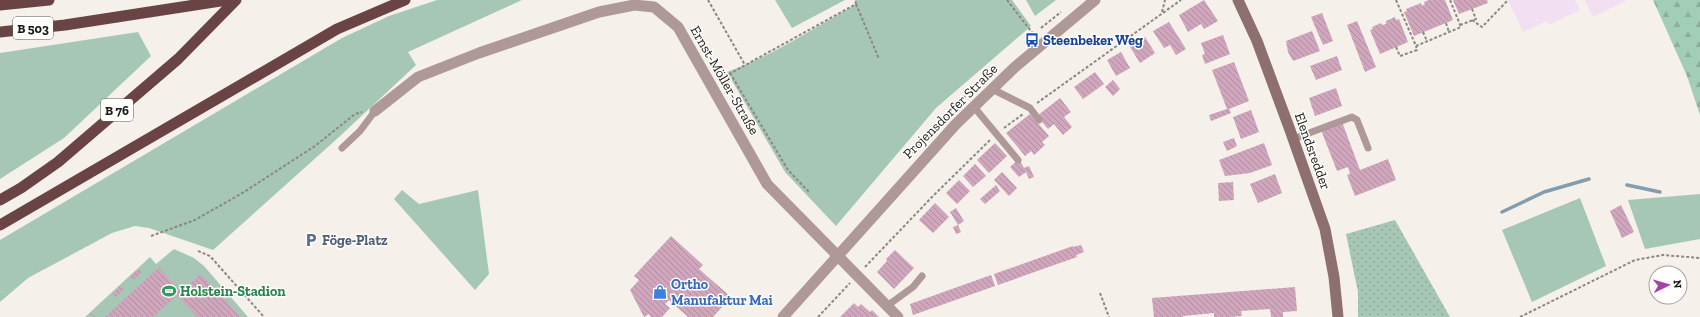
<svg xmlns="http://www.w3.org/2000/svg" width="1700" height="317" viewBox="0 0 1700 317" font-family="'Zilla Slab',serif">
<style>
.commercial{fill:#f2e0f2}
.green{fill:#a6c7b5}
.forest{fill:url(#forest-firs)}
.park{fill:url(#park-dots)}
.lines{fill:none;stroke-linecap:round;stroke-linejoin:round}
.stream{stroke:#829daf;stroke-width:3.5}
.building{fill:url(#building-back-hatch)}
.path{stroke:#8b8883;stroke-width:2;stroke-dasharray:3 2;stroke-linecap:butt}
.service{stroke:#ae9998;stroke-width:7}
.minor{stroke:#ae9998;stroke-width:11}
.tertiary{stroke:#ae9998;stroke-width:11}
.secondary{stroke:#8d6f6e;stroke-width:11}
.trunk{stroke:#6a4444;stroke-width:11}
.labels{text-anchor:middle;stroke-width:3;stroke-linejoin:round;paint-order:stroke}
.shield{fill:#fffefd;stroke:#5f5e5b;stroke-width:1}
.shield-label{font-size:13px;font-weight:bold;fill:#1a1916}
.transit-label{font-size:14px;font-weight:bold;fill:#164399;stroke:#fffefd;text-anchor:start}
.street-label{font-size:14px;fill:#1a1916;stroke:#fffefd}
.service-label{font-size:14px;font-weight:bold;fill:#4e5e75;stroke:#fffefd;text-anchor:start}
.shop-label{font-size:14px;font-weight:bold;fill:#366cbe;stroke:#fffefd;text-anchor:start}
.leisure-label{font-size:14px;font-weight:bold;fill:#27864d;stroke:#fffefd;text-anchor:start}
</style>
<defs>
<pattern id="forest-firs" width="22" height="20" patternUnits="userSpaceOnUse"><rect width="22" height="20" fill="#a2ceb7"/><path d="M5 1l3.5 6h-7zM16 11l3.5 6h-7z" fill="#8bb09d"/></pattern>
<pattern id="park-dots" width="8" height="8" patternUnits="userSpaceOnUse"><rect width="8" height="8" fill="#a6c7b5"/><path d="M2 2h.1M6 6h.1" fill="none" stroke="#8eaa9b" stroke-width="1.8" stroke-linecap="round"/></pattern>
<pattern id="building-back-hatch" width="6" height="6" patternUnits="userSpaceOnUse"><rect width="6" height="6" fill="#cfa6bc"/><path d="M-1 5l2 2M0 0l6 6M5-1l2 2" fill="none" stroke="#b18ea1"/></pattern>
</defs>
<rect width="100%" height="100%" fill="#f5f0ea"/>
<path class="commercial" d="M 1508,0 L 1575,0 L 1580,10 L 1549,25 L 1547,21 L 1523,32 Z
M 1585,0 L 1627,0 L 1593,17 Z"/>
<path class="green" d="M 437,0 L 522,0 L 408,52 L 416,65 L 339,137 L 213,250 L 149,228 L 135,226 L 112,233 L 28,278 L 0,302 L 0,240 L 342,38 L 389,16 Z
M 775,0 L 845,0 L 792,28 Z
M 855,0 L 1012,0 L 1031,26 L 936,108 L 836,226 L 785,172 L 727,72 C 772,56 814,28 855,5 Z
M 1026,0 L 1056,0 L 1035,16 Z
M 138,32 L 151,56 L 64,138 L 0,179 L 0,53 Z
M 402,190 L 419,204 L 478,190 L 489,274 L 475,290 L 394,199 Z
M 1700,194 L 1700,239 L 1645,249 L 1628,200 Z
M 1580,198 L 1606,266 L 1532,302 L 1502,230 Z
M 174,249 L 194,258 L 204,266 L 248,317 L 85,317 L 150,257 L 156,264 Z"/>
<path class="forest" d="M 1653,0 L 1700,0 L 1700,115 L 1687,76 Z"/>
<path class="park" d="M 1395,220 L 1450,317 L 1358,317 L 1358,292 L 1346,234 Z"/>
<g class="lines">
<path class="stream" d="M 1627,185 L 1660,192
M 1502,212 L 1544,192 L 1589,179"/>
</g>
<path class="building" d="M 1204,0 L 1218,21 L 1204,29 L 1201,24 L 1188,32 L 1179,15 Z
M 1429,0 L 1445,0 L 1453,20 L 1414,36 L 1404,12 L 1407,11 L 1406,9 L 1421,3 L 1422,6 L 1425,4 L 1424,2 Z
M 1453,0 L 1487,0 L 1488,3 L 1459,14 Z
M 1322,13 L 1333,41 L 1323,45 L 1311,17 Z
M 1395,17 L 1396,20 L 1399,19 L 1408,42 L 1380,54 L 1370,30 L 1373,29 L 1372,27 L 1381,23 L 1382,25 L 1386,24 L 1386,21 Z
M 1357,21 L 1376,67 L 1365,72 L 1347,25 Z
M 1169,22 L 1186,49 L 1176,55 L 1170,45 L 1164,48 L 1153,31 Z
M 1312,31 L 1320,51 L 1293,61 L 1288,52 L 1286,41 Z
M 1223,35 L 1230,54 L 1205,64 L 1202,55 L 1205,54 L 1201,43 Z
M 1145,37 L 1155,53 L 1140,63 L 1130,47 Z
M 1121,52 L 1130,68 L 1116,76 L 1107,60 Z
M 1337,56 L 1342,70 L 1316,80 L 1310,66 Z
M 1234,62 L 1249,101 L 1229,109 L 1231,113 L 1211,121 L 1209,115 L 1227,109 L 1212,70 Z
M 1095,72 L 1104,84 L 1083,99 L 1074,87 Z
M 1113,80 L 1120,89 L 1113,96 L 1105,87 Z
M 1336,88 L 1342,106 L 1315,116 L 1309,98 Z
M 1060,98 L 1071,112 L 1064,117 L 1072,127 L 1063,135 L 1054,124 L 1048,129 L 1037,116 Z
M 1251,110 L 1259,132 L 1241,139 L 1233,117 Z
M 1030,114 L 1049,136 L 1042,142 L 1045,145 L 1034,155 L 1031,151 L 1025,156 L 1006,133 Z
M 1342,122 L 1360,170 L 1388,159 L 1396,180 L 1355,196 L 1347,175 L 1350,174 L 1348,167 L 1337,171 L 1321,130 Z
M 1234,138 L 1237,146 L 1227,151 L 1223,142 Z
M 995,143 L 1007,156 L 989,173 L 977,160 Z
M 1264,143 L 1272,165 L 1250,173 L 1225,176 L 1219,160 Z
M 1019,159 L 1024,168 L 1029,166 L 1034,177 L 1029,179 L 1026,172 L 1019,177 L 1010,167 Z
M 975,164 L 986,176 L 973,187 L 963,176 Z
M 1002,172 L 1017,188 L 1009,196 L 994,180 Z
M 1275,174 L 1282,193 L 1258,203 L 1250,184 Z
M 959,180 L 970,191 L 957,204 L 946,193 Z
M 1233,182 L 1234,200 L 1219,201 L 1218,183 Z
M 996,185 L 1000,191 L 985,204 L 980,199 Z
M 935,203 L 949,217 L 933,233 L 919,220 Z
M 1621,205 L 1634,232 L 1622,238 L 1610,211 Z
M 956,208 L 964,221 L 958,225 L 950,212 Z
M 958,225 L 961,232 L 956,234 L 953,227 Z
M 671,236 L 703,265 L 699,269 L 731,297 L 713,317 L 688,317 L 669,300 L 665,304 L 670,308 L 662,317 L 651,317 L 649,314 L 644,317 L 630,290 L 639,280 L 634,276 Z
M 1081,245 L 1084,252 L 1076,255 L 1077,257 L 998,285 L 994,274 L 1073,246 L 1073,247 Z
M 895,250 L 914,268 L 894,289 L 877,272 L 887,261 L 886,259 Z
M 159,267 L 181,292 L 201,274 L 241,317 L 197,317 L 177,295 L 153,317 L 105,317 Z
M 139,269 L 142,272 L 133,280 L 130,277 Z
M 991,275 L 995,286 L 913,315 L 910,304 Z
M 121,286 L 124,289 L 116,297 L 113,293 Z
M 1295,287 L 1297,311 L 1283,312 L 1283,317 L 1271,317 L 1270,309 L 1241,311 L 1242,316 L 1229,317 L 1214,317 L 1214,313 L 1183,316 L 1183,317 L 1154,317 L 1152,298 Z
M 854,303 L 858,307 L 861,304 L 870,312 L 872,310 L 879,317 L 840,317 Z
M 91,313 L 95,317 L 88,315 Z"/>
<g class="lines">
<path class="path" d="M 708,0 L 745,65
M 1007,0 L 1034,35
M 1396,0 L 1416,46 L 1461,27 L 1450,0
M 856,4 L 879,59
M 1162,12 L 1165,0
M 1472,20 L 1482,27 L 1508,0
M 1446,23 L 1449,32
M 1460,25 L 1476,19 L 1472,9
M 1041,28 L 1061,12
M 1423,32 L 1427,41
M 1396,47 L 1400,56 L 1417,50 L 1416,46
M 730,73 L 788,170 L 810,193
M 720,79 L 856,4 L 855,0
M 1037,103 L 1181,0
M 1004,128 L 1023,114
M 909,157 L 944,116 L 973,89
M 151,236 L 195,220 L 244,192 L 315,146 L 355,114 L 362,112
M 198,251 L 210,256 L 264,317
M 865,267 L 932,197 L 990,140
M 1100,293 L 1109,317
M 818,317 L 850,283
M 1520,317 L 1635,260 L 1663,255 L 1700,258"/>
<path class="service" d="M 992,89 L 1030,108 L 1039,120
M 974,107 L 1018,160
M 1293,139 L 1352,117 L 1357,120 L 1368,148
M 342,148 L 360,131 L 375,111
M 887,306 L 913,287 L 922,276"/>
<path class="minor" d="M 375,111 L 418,77 L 479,53 L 599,12 L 634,5 L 654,7 L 678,27 L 767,184 L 898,317"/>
<path class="tertiary" d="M 783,317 L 956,124 L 1015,67 L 1095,0"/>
<path class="secondary" d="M 1238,0 L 1257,41 L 1290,130 L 1325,229 L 1334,277 L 1338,317"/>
<path class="trunk" d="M 0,5 L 49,0
M 0,32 L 65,25 L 227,0
M 0,200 L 21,188 L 58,162 L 178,59 L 236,0
M 0,225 L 337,29 L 405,0"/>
</g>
<defs>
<symbol id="bus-bare" viewBox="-9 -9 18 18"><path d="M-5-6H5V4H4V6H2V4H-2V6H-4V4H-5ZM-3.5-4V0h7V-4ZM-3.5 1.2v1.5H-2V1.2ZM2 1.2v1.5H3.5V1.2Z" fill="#1a4fb4" stroke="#fffefd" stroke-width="2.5" paint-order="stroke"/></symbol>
<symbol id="parking-bare" viewBox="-9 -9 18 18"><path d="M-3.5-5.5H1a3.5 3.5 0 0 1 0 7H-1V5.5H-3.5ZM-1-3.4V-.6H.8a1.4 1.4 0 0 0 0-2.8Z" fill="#5c6f8a" stroke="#fffefd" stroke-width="2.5" paint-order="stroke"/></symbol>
<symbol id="stadium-bare" viewBox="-9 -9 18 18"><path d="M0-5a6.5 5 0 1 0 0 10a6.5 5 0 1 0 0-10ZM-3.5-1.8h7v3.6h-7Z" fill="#2e9e5b" stroke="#fffefd" stroke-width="2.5" paint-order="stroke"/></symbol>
<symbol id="shop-bare" viewBox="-9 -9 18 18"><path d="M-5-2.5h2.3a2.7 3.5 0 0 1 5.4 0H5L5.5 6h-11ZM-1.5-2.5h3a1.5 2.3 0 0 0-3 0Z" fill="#3f7fe0" stroke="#fffefd" stroke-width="2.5" paint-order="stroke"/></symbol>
</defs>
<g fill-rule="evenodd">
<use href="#bus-bare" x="1022" y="30" width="20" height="20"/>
<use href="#parking-bare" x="301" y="230" width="20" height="20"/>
<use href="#stadium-bare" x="159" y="281" width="20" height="20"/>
<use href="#shop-bare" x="650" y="282" width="20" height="20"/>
</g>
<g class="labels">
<g class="shield">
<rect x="13" y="17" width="40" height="22" rx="3"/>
<rect x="101" y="99" width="32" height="22" rx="3"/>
</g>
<g class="shield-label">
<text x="33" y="33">B 503</text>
<text x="117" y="115">B 76</text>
</g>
<g class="transit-label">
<text x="1043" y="45">Steenbeker Weg</text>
</g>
<g class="street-label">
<text transform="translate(725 80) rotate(60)" y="5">Ernst-Möller-Straße</text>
<text transform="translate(950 111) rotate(-45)" y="5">Projensdorfer Straße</text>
<text transform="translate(1313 151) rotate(70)" y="5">Elendsredder</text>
</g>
<g class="service-label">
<text x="322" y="245">Föge-Platz</text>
</g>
<g class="shop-label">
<text x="671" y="289">Ortho<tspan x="671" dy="16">Manufaktur Mai</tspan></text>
</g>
<g class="leisure-label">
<text x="180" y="296">Holstein-Stadion</text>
</g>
</g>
<g transform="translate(1668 285) rotate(85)"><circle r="19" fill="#fffefd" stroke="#a3a2a1"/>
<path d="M0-3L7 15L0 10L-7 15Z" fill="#a541a7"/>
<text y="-6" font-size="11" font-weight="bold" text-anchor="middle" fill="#1a1916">N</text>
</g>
</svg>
